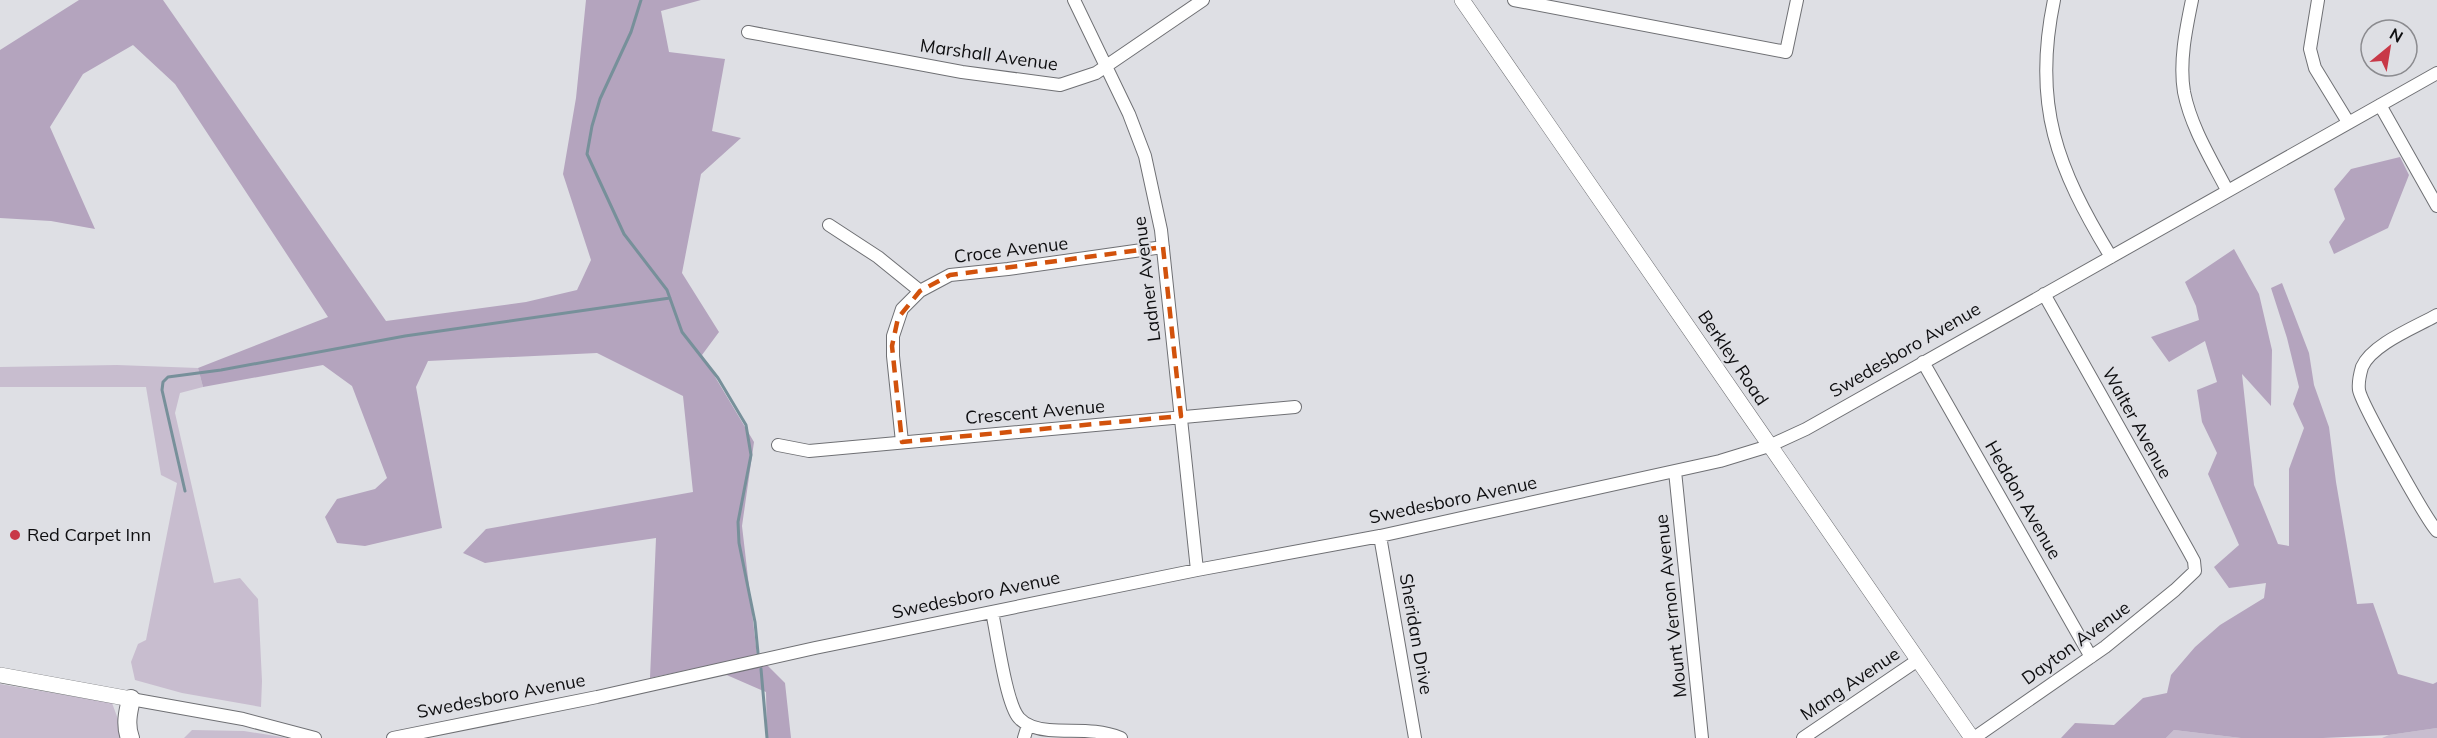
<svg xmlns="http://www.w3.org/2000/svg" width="2437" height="738" viewBox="0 0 2437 738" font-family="Mulish,sans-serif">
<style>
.green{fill:#c8bdcf}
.forest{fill:#b4a4be}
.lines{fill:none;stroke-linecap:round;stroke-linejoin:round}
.stream{stroke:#77909a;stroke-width:3}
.minor-casing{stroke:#6f7074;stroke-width:14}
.major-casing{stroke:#6f7074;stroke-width:16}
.highway-casing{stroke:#6f7074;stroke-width:20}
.minor{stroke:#fff;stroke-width:12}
.major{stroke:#fff;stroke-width:15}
.highway{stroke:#fff;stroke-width:18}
.marked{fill:none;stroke:#d2520c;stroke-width:4.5;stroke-dasharray:12 8;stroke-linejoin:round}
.poi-dot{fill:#c83847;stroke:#dedfe4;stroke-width:2}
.labels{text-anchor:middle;stroke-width:4.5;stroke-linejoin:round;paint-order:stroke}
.street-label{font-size:18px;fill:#0e0e10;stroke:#dedfe4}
.poi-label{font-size:18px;fill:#0e0e10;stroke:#dedfe4;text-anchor:start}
</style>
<rect width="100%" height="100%" fill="#dedfe4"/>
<path class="green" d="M 117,365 L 198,368 L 203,387 L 180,393 L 175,413 L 214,583 L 240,578 L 258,599 L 262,681 L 261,707 L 182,693 L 135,680 L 131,662 L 138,644 L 146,640 L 177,483 L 161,475 L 146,387 L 0,387 L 0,367 Z
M 0,684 L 112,703 L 125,738 L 0,738 Z
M 2437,728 L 2437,738 L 2382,738 L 2389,735 Z
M 192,730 L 244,731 L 288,738 L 184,738 Z
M 2174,730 L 2241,738 L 2166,738 Z"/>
<path class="forest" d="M 79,0 L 163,0 L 386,321 L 526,302 L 577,290 L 591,260 L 563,174 L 576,98 L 586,0 L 701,0 L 661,11 L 669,52 L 725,59 L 712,131 L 741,138 L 701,174 L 682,273 L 719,332 L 702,355 L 754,442 L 742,526 L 757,655 L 785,683 L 791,738 L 767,738 L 766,692 L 706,666 L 650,678 L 656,538 L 485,563 L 463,553 L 486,529 L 693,492 L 683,396 L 597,353 L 428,361 L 416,387 L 442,528 L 365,546 L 337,543 L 325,517 L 337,499 L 375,489 L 387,478 L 352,386 L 323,365 L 203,387 L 198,368 L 328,317 L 175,84 L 133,45 L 83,74 L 50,127 L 95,229 L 51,221 L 0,218 L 0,50 Z
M 2400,157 L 2409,175 L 2388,228 L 2334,254 L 2329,242 L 2345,219 L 2334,189 L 2351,169 Z
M 2234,249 L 2259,294 L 2272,350 L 2271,406 L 2242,374 L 2254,485 L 2278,544 L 2289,546 L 2289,469 L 2304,428 L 2293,404 L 2299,387 L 2287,338 L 2271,288 L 2282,283 L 2309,353 L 2314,385 L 2329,427 L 2336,482 L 2357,604 L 2373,603 L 2398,674 L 2433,684 L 2437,682 L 2437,728 L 2389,735 L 2323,738 L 2241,738 L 2174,730 L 2166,738 L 2061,738 L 2075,723 L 2114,725 L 2143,698 L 2167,693 L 2171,675 L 2195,647 L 2220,625 L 2264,598 L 2266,583 L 2229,588 L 2214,567 L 2239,545 L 2208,474 L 2217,453 L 2202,422 L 2197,390 L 2217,382 L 2205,341 L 2169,362 L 2151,337 L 2199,320 L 2196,306 L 2185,282 Z"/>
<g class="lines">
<path class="stream" d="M 641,0 L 631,32 L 600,99 L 592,126 L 587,154 L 624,234 L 667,290 L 682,332 L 718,378 L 746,425 L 751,455 L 738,522 L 739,543 L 755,622 L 758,653
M 185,491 L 162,390 L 163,382 L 168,377 L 221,370 L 405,336 L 670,298
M 761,669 L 767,738"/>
<defs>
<path id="minor" d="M 1074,0 L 1129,114 L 1145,156 L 1161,230 L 1197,570
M 1514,0 L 1786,52 L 1797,0
M 2054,0 C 2032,105 2057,168 2111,257
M 2192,0 C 2186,29 2179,62 2184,92 C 2191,127 2211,159 2227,190
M 2318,0 L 2310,49 L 2315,68 L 2348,122
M 748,32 L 962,72 L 1060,85 L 1096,73 L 1203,0
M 2380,105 L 2437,206
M 829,225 L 878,257 L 920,291
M 2437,315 C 2416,327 2372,344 2362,367 C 2360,374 2358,383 2359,390 C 2361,403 2427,521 2437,531
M 1923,362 L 2091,657
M 902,442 L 893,356 L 893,336 L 902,309 L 920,291 L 950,275 L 1008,269 L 1163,247
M 778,445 L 809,451 L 1295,407
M 1675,471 L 1702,738
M 1380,536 L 1415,738
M 992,612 C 997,634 1006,704 1019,718 C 1026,726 1038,729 1049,730 C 1075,732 1095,728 1121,738
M 131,699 L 243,719 L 315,738
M 393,738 L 597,697 L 815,648 L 1197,570 L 1380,536 L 1720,461 L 1769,446 L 1806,429 L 2437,73
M 1024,738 L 1028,725
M 1803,738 L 1918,660
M 1974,738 L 2105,647 L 2175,590 L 2195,571 L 2194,561 L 2188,550 L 2044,294"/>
<path id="major" d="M 1462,0 L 1972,738
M 0,675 L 131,699"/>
<path id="highway" d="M 130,738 C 125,725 128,712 131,699"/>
</defs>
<use href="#minor" class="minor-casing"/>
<use href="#major" class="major-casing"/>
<use href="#highway" class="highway-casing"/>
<use href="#minor" class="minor"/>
<use href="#major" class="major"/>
<use href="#highway" class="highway"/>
</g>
<path class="marked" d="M 1163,247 L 1181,416 L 902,442 L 892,346 L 898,318 L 920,291 L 950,275 Z"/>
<circle class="poi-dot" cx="15" cy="535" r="6"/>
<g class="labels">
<g class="street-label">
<text transform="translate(989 55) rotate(8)" y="6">Marshall Avenue</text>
<text transform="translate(1011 250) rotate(-7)" y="6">Croce Avenue</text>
<text transform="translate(1147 279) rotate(-97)" y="6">Ladner Avenue</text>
<text transform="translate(1905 350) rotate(-30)" y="6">Swedesboro Avenue</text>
<text transform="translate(1733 358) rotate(56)" y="6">Berkley Road</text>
<text transform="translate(1035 412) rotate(-5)" y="6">Crescent Avenue</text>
<text transform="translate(2137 423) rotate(61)" y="6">Walter Avenue</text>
<text transform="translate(1453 500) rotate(-12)" y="6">Swedesboro Avenue</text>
<text transform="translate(2023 500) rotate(60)" y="6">Heddon Avenue</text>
<text transform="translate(976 595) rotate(-12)" y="6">Swedesboro Avenue</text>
<text transform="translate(1671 606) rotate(-96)" y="6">Mount Vernon Avenue</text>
<text transform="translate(1416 634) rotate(80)" y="6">Sheridan Drive</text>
<text transform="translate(2076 643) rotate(-36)" y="6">Dayton Avenue</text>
<text transform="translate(1850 684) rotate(-34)" y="6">Mang Avenue</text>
<text transform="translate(501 696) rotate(-11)" y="6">Swedesboro Avenue</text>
</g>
<g class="poi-label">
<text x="27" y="541">Red Carpet Inn</text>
</g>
</g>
<g transform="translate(2389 48) rotate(30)"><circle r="28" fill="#dedfe4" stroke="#8b8b8f" stroke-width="1.5"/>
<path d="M0-4.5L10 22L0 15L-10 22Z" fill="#c83847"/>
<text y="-9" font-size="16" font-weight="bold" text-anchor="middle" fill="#0e0e10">N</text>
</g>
</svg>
